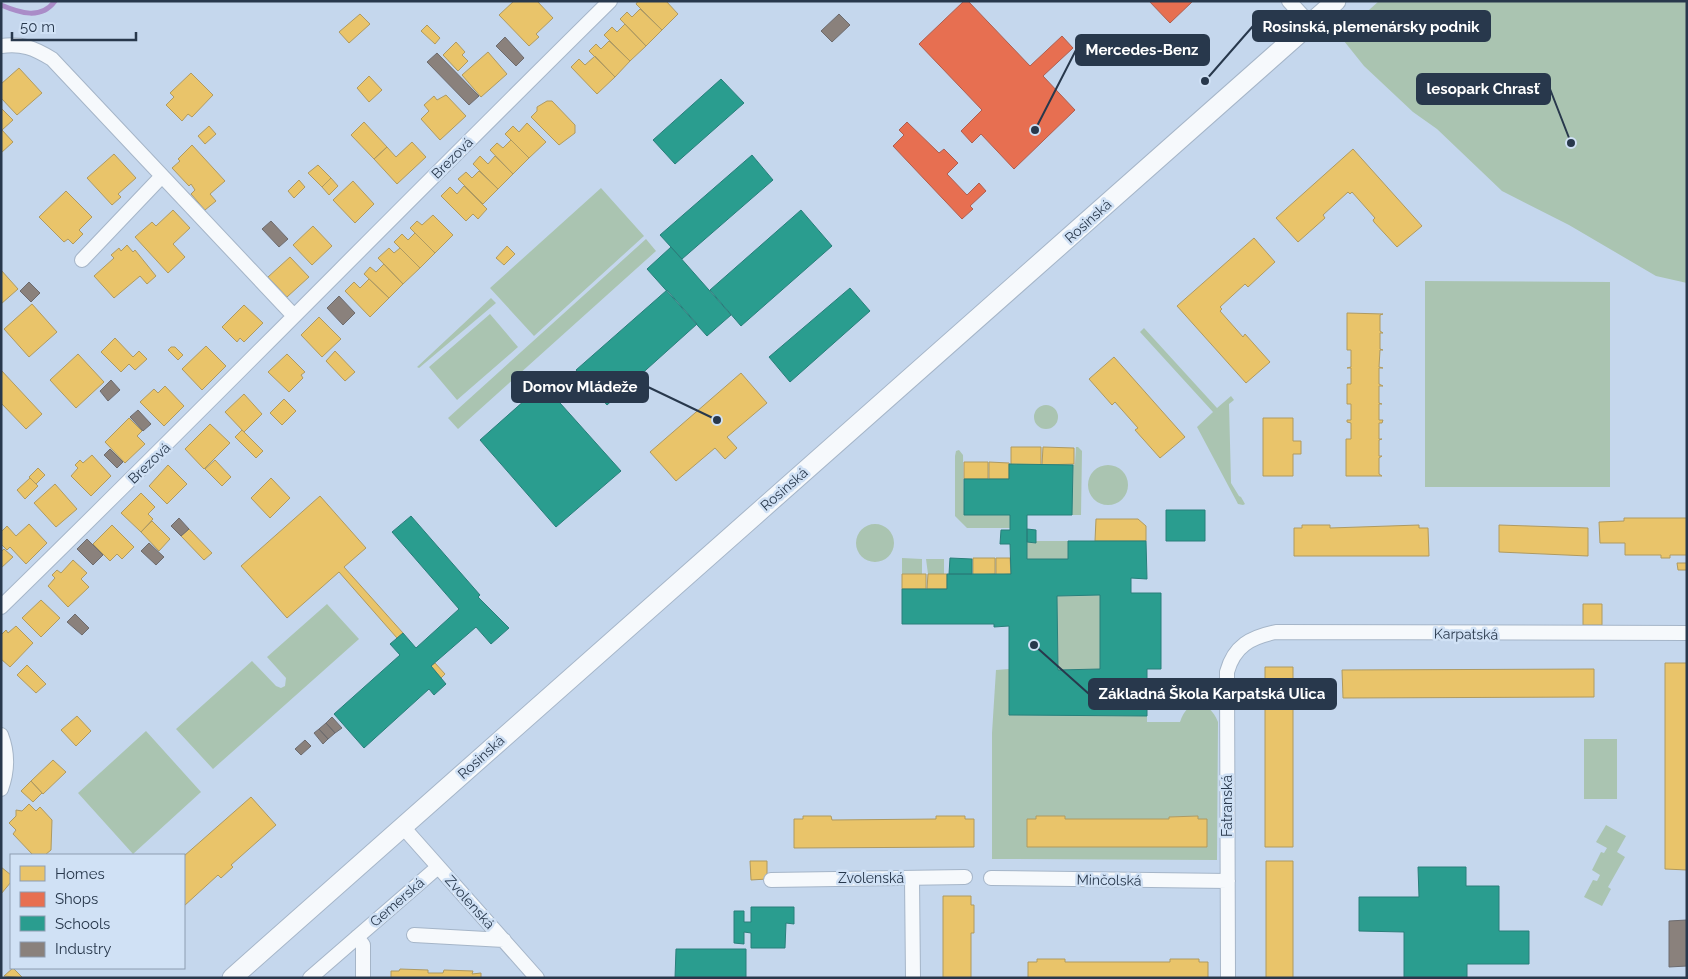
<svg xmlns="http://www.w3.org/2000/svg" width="1688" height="979" viewBox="0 0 1688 979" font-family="Raleway,sans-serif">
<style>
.green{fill:#aac4b1;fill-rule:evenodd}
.homes{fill:#e9c46a;stroke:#af9a61}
.shops{fill:#e76f51;stroke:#ae5e50}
.schools{fill:#2a9d8f;stroke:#297f7b;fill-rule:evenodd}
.industry{fill:#8a817c;stroke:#6d6b6e}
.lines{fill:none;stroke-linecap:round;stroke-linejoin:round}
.stream{stroke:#aa8cc8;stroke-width:5}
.street-casing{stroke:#a5b5c8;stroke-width:16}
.secondary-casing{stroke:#a5b5c8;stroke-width:21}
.street{stroke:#f6f9fc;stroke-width:14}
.secondary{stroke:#f6f9fc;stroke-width:19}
.labels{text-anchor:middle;stroke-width:5;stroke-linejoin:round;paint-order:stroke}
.street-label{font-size:14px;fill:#28384c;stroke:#d0e1f5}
.leader{fill:none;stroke:#28384c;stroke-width:2}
.callout-dot{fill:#28384c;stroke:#d0e1f5;stroke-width:2}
.callout{fill:#28384c;stroke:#28384c;stroke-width:2}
.callout-label{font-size:15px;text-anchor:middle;font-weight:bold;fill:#fff}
</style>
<rect width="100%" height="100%" fill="#c5d7ed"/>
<path class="green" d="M 1379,1 L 1687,1 L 1687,283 L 1656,276 L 1569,225 L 1502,191 L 1437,129 L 1413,112 L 1364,66 L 1340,36 Z
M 601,188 L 644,236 L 534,336 L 490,288 Z
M 646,239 L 656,251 L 458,429 L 448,418 Z
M 1425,281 L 1610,282 L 1610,487 L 1425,487 Z
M 491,298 L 496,303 L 419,368 L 417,367 Z
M 490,314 L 518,347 L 457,400 L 429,367 Z
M 1144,328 L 1217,408 L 1231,396 L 1234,400 L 1229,404 L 1231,483 L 1239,496 L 1241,497 L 1245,504 L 1243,505 L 1238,504 L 1197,427 L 1213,412 L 1140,332 Z
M1034 417a12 12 0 1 1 24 0a12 12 0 1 1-24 0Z
M 1076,447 L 1078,447 L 1082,451 L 1081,515 L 1072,515 L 1073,465 L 1075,464 Z
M 959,450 L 963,455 L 964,515 L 1010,515 L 1010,528 L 967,528 L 955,516 L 955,456 L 956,451 Z
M1088 485a20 20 0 1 1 40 0a20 20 0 1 1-40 0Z
M856 543a19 19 0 1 1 38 0a19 19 0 1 1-38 0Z
M 1036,541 L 1068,541 L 1068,559 L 1027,559 L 1027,542 L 1036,543 Z
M 902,558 L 922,559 L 922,574 L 902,574 Z
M 926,559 L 944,559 L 944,574 L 928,574 Z
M 1100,595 L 1100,669 L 1058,670 L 1057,596 Z
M 327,604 L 359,639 L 213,769 L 176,729 L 252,661 L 276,686 L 281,688 L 285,686 L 286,678 L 267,657 Z
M 1009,669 L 1010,715 L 1147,716 L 1147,722 L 1180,722 C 1188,697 1209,699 1218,722 L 1217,860 L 992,859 L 992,733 L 996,670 ZM 1198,816 L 1198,819 L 1207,820 L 1207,847 L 1027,847 L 1028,819 L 1169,819 L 1170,817 Z
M 146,731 L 201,792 L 133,854 L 78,793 Z
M 1584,739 L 1617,739 L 1617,799 L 1584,799 Z
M 1606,825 L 1626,836 L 1617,852 L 1625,857 L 1608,887 L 1611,889 L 1602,906 L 1584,897 L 1593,880 L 1597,881 L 1600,875 L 1592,870 L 1601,852 L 1604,853 L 1607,848 L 1596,842 Z"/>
<path class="homes" d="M 514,1 L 537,1 L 553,18 L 536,34 L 539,37 L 529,46 L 499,15 Z
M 638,1 L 666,1 L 678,14 L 662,30 L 636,4 Z
M 640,9 L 662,30 L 646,46 L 620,19 L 627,12 L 632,17 Z
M 360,14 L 370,24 L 349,43 L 339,32 Z
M 625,24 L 646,46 L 630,61 L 604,35 L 612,27 L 617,32 Z
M 427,25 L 440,38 L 435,44 L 421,31 Z
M 609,41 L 630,61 L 615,77 L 589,51 L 596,44 L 601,49 Z
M 456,42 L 465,52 L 462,55 L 468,61 L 458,71 L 443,55 Z
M 488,52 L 507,74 L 481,97 L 462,75 Z
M 595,56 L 615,77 L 597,94 L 571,67 L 579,59 L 585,65 Z
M 19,68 L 42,93 L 17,115 L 1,98 L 1,84 Z
M 191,73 L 213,95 L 192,117 L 188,114 L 182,121 L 166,105 L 174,97 L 170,93 Z
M 369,76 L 382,90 L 369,102 L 357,88 Z
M 446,95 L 466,116 L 440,140 L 421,119 L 429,111 L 424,105 L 434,96 L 437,100 Z
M 547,101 L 552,101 L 575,125 L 575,133 L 559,145 L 531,117 L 537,111 L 537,107 Z
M 1,108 L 13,120 L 2,130 L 13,142 L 1,153 Z
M 364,122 L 387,147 L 374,159 L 351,135 Z
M 527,123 L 546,142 L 529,158 L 505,134 L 513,126 L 519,132 Z
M 209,126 L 216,134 L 205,144 L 198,136 Z
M 511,140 L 529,158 L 513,174 L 490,150 L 497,143 L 503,148 Z
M 412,142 L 426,157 L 397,184 L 374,159 L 387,147 L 396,157 Z
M 192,145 L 225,181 L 210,194 L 216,201 L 205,210 L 191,194 L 195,190 L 191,184 L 189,186 L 172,168 L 180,161 L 178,159 Z
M 1353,149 L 1422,226 L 1397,247 L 1374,222 L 1373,220 L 1375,218 L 1352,192 L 1350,194 L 1348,192 L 1323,215 L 1325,218 L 1298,242 L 1276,218 Z
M 114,154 L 136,178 L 118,194 L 121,197 L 112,205 L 87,178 Z
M 480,156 L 488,164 L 495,156 L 513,174 L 498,189 L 473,164 Z
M 318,165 L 331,178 L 322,187 L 308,173 Z
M 479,171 L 498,189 L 483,204 L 458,179 L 466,172 L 472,178 Z
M 331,178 L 338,186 L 329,195 L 322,187 Z
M 299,180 L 305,187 L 294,198 L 288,191 Z
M 353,181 L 374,204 L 355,223 L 333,200 Z
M 464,186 L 487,209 L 478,219 L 473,214 L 466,221 L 441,196 L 450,187 L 457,194 Z
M 66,191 L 92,217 L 79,230 L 83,234 L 73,244 L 68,239 L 64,242 L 39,217 Z
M 173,210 L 190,228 L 173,244 L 185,257 L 168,273 L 135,237 L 152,222 L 156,226 Z
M 433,215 L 453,235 L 435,253 L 410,228 L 417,221 L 422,225 Z
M 313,226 L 332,246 L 312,265 L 293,245 Z
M 415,233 L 435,253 L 420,268 L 394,242 L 402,234 L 408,240 Z
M 1254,238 L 1275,262 L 1248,287 L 1245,284 L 1220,307 L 1222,309 L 1220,311 L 1243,337 L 1245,334 L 1270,362 L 1246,383 L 1177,306 Z
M 127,245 L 133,252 L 135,250 L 156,276 L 147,284 L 140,276 L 114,298 L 94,276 L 114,258 L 111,255 L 119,248 L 121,251 Z
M 507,246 L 515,254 L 504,265 L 496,258 Z
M 389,248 L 394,253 L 400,248 L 420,268 L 403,284 L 378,258 Z
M 290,257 L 309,277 L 287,297 L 268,277 Z
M 384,264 L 403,284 L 389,298 L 364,274 L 370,267 L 376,272 Z
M 1,270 L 18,289 L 1,304 Z
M 369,279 L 389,298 L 370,317 L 345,291 L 354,282 L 360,288 Z
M 32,304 L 57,332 L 29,357 L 4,329 Z
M 244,305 L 263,323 L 244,342 L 240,338 L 237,342 L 222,327 Z
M 1347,313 L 1383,314 L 1380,315 L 1380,331 L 1383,333 L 1380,333 L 1380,349 L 1383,350 L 1380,350 L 1379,367 L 1383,368 L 1379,368 L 1379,384 L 1383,386 L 1379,386 L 1379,403 L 1382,404 L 1379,404 L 1379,420 L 1383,420 L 1382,423 L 1379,423 L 1379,439 L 1382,439 L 1379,440 L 1379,456 L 1382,456 L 1379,458 L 1379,474 L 1382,476 L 1346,476 L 1346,439 L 1351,439 L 1351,423 L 1347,422 L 1347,420 L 1351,420 L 1351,404 L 1347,404 L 1347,384 L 1351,384 L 1351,368 L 1347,368 L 1351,367 L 1351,350 L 1347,350 Z
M 319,317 L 341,339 L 322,357 L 301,335 Z
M 115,338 L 133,357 L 139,351 L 147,359 L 135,370 L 129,364 L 121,372 L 101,352 Z
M 206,346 L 226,366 L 202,390 L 182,369 Z
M 171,347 L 175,347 L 183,355 L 178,360 L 168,350 Z
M 335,351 L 355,372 L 345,381 L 326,361 Z
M 78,354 L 104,382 L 76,408 L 50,380 Z
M 287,354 L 305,372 L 301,375 L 303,378 L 289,392 L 268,372 Z
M 1114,357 L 1185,437 L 1160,458 L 1135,430 L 1138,428 L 1115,402 L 1112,405 L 1089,379 Z
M 1,370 L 42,414 L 26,429 L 1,403 Z
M 741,373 L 767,403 L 727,437 L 737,448 L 725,459 L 715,448 L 676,481 L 650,452 Z
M 165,386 L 184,406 L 164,426 L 140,402 L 154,389 L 158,393 Z
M 244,394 L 262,414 L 244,432 L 225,412 Z
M 284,399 L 296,411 L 282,425 L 270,413 Z
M 129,418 L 142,431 L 137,436 L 145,444 L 125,463 L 105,442 Z
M 1263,418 L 1293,418 L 1293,441 L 1301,441 L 1301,454 L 1293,454 L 1293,476 L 1263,476 Z
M 210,424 L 230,443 L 204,469 L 185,449 Z
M 242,430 L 263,451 L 256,458 L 235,437 Z
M 1011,447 L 1041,447 L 1041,465 L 1011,465 Z
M 1043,447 L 1074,448 L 1074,464 L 1042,465 Z
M 92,455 L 111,476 L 91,496 L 71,476 L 78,468 L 75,465 L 80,460 L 83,463 Z
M 215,460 L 231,477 L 222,486 L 205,469 Z
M 964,462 L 988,462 L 988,479 L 964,479 Z
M 989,462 L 1009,463 L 1009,479 L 989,479 Z
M 168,465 L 187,484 L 167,504 L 149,486 Z
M 38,468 L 45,475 L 36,484 L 29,477 Z
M 30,478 L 38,486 L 25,499 L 17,490 Z
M 271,478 L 290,498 L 270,518 L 251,498 Z
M 55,484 L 77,509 L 56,527 L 34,503 Z
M 141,493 L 155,507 L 148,514 L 153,519 L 141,532 L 121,513 Z
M 320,496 L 366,548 L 344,567 L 403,633 L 397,638 L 339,572 L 287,618 L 241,566 Z
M 1624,518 L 1687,518 L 1687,555 L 1670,555 L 1670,558 L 1661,558 L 1661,555 L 1625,555 L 1625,543 L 1600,543 L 1599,522 L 1624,521 Z
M 1096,519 L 1138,519 L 1146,526 L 1146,541 L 1095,541 Z
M 152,521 L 170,539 L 159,551 L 141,532 Z
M 29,524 L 47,543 L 26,564 L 10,547 L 7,550 L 1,544 L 1,532 L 7,526 L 16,536 Z
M 112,525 L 134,547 L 122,559 L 117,554 L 110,561 L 93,544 Z
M 1302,525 L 1330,525 L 1330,528 L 1419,525 L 1419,528 L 1428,528 L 1429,556 L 1294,556 L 1294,528 L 1302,528 Z
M 1499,525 L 1588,528 L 1588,556 L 1499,552 Z
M 189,529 L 212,553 L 204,560 L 181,536 Z
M 4,549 L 13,557 L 1,568 L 1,552 Z
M 973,558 L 995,558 L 995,574 L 973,575 Z
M 996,558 L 1010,558 L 1011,574 L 996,575 Z
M 73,560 L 87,573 L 81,579 L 89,587 L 68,607 L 48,586 L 55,578 L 52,575 L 57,570 L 61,573 Z
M 1677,563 L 1687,563 L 1687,570 L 1678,570 Z
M 902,574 L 926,574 L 926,589 L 902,589 Z
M 928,574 L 947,574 L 947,589 L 927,589 Z
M 41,600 L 60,618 L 41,637 L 22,618 Z
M 1583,604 L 1602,604 L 1602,625 L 1583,625 Z
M 16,626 L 33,643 L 10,667 L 1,659 L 1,635 L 6,630 L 8,633 Z
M 435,663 L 445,674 L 441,678 L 431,666 Z
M 1665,663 L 1687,663 L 1687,870 L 1665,869 Z
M 27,665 L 46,684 L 36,693 L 17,675 Z
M 1265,667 L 1293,667 L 1293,847 L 1265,847 Z
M 1594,669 L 1594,697 L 1343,698 L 1342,670 Z
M 77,716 L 91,731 L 76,746 L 61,730 Z
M 53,760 L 66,772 L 43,794 L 31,781 Z
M 31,781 L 42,793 L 33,802 L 21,791 Z
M 251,797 L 276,825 L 231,865 L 233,867 L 221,878 L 218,875 L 184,906 L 184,856 Z
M 29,804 L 36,811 L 40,807 L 52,820 L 51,850 L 45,855 L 33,855 L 13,834 L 16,830 L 9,823 L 16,816 L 16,810 L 22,811 Z
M 803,816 L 831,816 L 832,820 L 936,819 L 936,816 L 965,816 L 965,819 L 974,819 L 974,847 L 794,848 L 794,819 L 803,819 Z
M 1036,816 L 1065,816 L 1065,819 L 1169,819 L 1169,817 L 1198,816 L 1198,819 L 1207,819 L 1207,847 L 1027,847 L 1027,819 L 1036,819 Z
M 750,861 L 767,861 L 767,879 L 751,880 Z
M 1266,861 L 1293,861 L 1293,978 L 1266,978 Z
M 1,867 L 11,875 L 11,882 L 1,894 Z
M 943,896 L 971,896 L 971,905 L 974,905 L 974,933 L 971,933 L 971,978 L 943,978 Z
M 1037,959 L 1065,959 L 1065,962 L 1170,962 L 1170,959 L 1199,959 L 1199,962 L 1208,962 L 1208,978 L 1028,978 L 1028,962 L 1037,962 Z
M 13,968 L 23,978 L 4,976 Z
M 400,969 L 428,970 L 428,973 L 443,973 L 444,970 L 473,971 L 472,974 L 481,973 L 481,978 L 391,978 L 391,971 L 399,971 Z"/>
<path class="shops" d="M 964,1 L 968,1 L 1030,66 L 1062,36 L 1073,48 L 1043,76 L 1075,110 L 1014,169 L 981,134 L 972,143 L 961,131 L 982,110 L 919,44 Z
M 1149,1 L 1193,1 L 1170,23 Z
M 907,122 L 939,153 L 944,149 L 958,163 L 947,174 L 967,195 L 979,183 L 986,191 L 970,206 L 973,209 L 962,219 L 893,146 L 904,135 L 899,130 Z"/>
<path class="schools" d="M 721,79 L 744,103 L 675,164 L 653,140 Z
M 752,155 L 773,180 L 682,259 L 660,235 Z
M 801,210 L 832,246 L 741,326 L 710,290 Z
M 671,247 L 731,315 L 707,336 L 647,269 Z
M 850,288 L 870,311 L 790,382 L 769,357 Z
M 667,290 L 697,324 L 607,405 L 576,370 Z
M 543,384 L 621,471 L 556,527 L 480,440 Z
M 1009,464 L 1073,465 L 1072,515 L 1027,515 L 1027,559 L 1068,559 L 1068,541 L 1146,541 L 1147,579 L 1131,578 L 1131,593 L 1161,593 L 1161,669 L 1147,669 L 1147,716 L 1009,715 L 1009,626 L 994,627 L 994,624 L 902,624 L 902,589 L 947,589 L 947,574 L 1011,574 L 1010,544 L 1000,544 L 1001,530 L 1010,530 L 1010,515 L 964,515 L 964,479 L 1009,479 ZM 1100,595 L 1100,669 L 1058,670 L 1057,596 Z
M 1166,510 L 1205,510 L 1205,541 L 1166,541 Z
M 411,516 L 480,595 L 478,597 L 509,628 L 491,644 L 476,627 L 431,666 L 446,684 L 434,695 L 429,689 L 364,748 L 334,714 L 400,655 L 390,644 L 403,633 L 416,648 L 459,609 L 392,532 Z
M 1027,529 L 1036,530 L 1036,543 L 1027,542 Z
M 950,558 L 972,559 L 972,574 L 949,574 Z
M 1418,867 L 1466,867 L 1466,886 L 1499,886 L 1499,931 L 1529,931 L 1529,964 L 1467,964 L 1467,978 L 1404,978 L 1404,932 L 1359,931 L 1359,897 L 1419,897 Z
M 751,907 L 794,907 L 794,924 L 786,923 L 785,948 L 751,948 L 751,933 L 744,932 L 744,944 L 734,943 L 734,911 L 744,911 L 744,922 L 751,922 Z
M 676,949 L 746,949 L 746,978 L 675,978 Z"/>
<path class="industry" d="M 839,14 L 850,25 L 832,42 L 821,31 Z
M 505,37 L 524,58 L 516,66 L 496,46 Z
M 437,53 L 479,96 L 469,105 L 427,62 Z
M 271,221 L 288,239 L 279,247 L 262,229 Z
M 29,282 L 40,293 L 31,302 L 20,291 Z
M 339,296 L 355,313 L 343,325 L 327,308 Z
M 111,380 L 120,390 L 108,401 L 100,391 Z
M 138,410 L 151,424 L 143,431 L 130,417 Z
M 110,449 L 123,462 L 117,468 L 104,455 Z
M 179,518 L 189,529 L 181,536 L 171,526 Z
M 87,539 L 103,555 L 93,565 L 77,549 Z
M 149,543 L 164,557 L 156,565 L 141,551 Z
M 75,614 L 89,628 L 82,635 L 67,622 Z
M 332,717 L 342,728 L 335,733 L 326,723 Z
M 326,723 L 335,733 L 328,739 L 319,729 Z
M 319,729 L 328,739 L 323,744 L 314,733 Z
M 305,740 L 311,746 L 301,755 L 295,749 Z
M 1687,920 L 1687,966 L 1669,967 L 1669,921 Z"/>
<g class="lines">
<path class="stream" d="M 1,5 C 20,13 41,20 55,1"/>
<defs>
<path id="street" d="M 1289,1 L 1310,24
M 1,46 C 22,43 34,48 52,59 L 294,316
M 82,260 L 162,176
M 1,607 C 206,407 406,202 610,1
M 1,735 C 8,753 8,770 1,789
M 403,827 L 537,978
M 912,878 L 913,978
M 991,878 L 1228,881
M 771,880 L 965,877
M 414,935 L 504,940
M 357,937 L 363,945 L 363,978
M 310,978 L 438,867
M 1228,978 L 1227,672 C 1234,646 1251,637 1276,632 L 1687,633"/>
<path id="secondary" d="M 232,978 L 1336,1"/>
</defs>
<use href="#street" class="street-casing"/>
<use href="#secondary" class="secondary-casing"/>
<use href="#street" class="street"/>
<use href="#secondary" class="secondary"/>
</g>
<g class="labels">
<g class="street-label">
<text transform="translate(452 158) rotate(-45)" y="5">Brezová</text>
<text transform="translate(1088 221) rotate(-42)" y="5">Rosinská</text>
<text transform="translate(149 463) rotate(-44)" y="5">Brezová</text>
<text transform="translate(784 489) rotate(-41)" y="5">Rosinská</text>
<text transform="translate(1466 634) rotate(1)" y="5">Karpatská</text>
<text transform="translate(481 757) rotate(-42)" y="5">Rosinská</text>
<text transform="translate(1227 806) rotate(-90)" y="5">Fatranská</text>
<text x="871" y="883">Zvolenská</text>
<text transform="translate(1109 880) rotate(1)" y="5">Minčolská</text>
<text transform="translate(397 902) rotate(-41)" y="5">Gemerská</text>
<text transform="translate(470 902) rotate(48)" y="5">Zvolenská</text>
</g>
</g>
<path class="leader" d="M1205 81L1253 26M1035 130L1076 50M1571 143L1550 89M717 420L648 387M1034 645L1089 694"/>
<g class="callout-dot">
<circle cx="1205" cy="81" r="5"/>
<circle cx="1035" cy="130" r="5"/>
<circle cx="1571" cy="143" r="5"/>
<circle cx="717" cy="420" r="5"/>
<circle cx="1034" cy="645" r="5"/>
</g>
<g class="callout">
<rect x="1253" y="11" width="237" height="30" rx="5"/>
<rect x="1076" y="35" width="133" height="30" rx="5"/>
<rect x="1417" y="74" width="133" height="30" rx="5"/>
<rect x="512" y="372" width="136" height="30" rx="5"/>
<rect x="1089" y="679" width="247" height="30" rx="5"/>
</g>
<g class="callout-label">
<text x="1371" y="32">Rosinská, plemenársky podnik</text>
<text x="1142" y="55">Mercedes-Benz</text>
<text x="1483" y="94">lesopark Chrasť</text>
<text x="580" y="392">Domov Mládeže</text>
<text x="1212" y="699">Základná Škola Karpatská Ulica</text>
</g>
<rect width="1688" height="979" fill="none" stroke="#28384c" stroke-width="5"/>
<rect x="10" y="854" width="175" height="115" fill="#d0e1f5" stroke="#8d9db1"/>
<rect x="20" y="866" width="25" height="15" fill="#e9c46a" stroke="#8d9db1"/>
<text x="55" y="879" font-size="15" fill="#28384c">Homes</text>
<rect x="20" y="892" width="25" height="15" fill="#e76f51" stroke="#8d9db1"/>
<text x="55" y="904" font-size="15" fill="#28384c">Shops</text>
<rect x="20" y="916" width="25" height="15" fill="#2a9d8f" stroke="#8d9db1"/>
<text x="55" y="929" font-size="15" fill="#28384c">Schools</text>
<rect x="20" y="942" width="25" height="15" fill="#8a817c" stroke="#8d9db1"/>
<text x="55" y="954" font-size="15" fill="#28384c">Industry</text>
<path d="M12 32v8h124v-8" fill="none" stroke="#28384c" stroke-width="2.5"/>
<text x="20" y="32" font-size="15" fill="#28384c" stroke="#d0e1f5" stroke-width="4" paint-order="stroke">50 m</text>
</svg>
